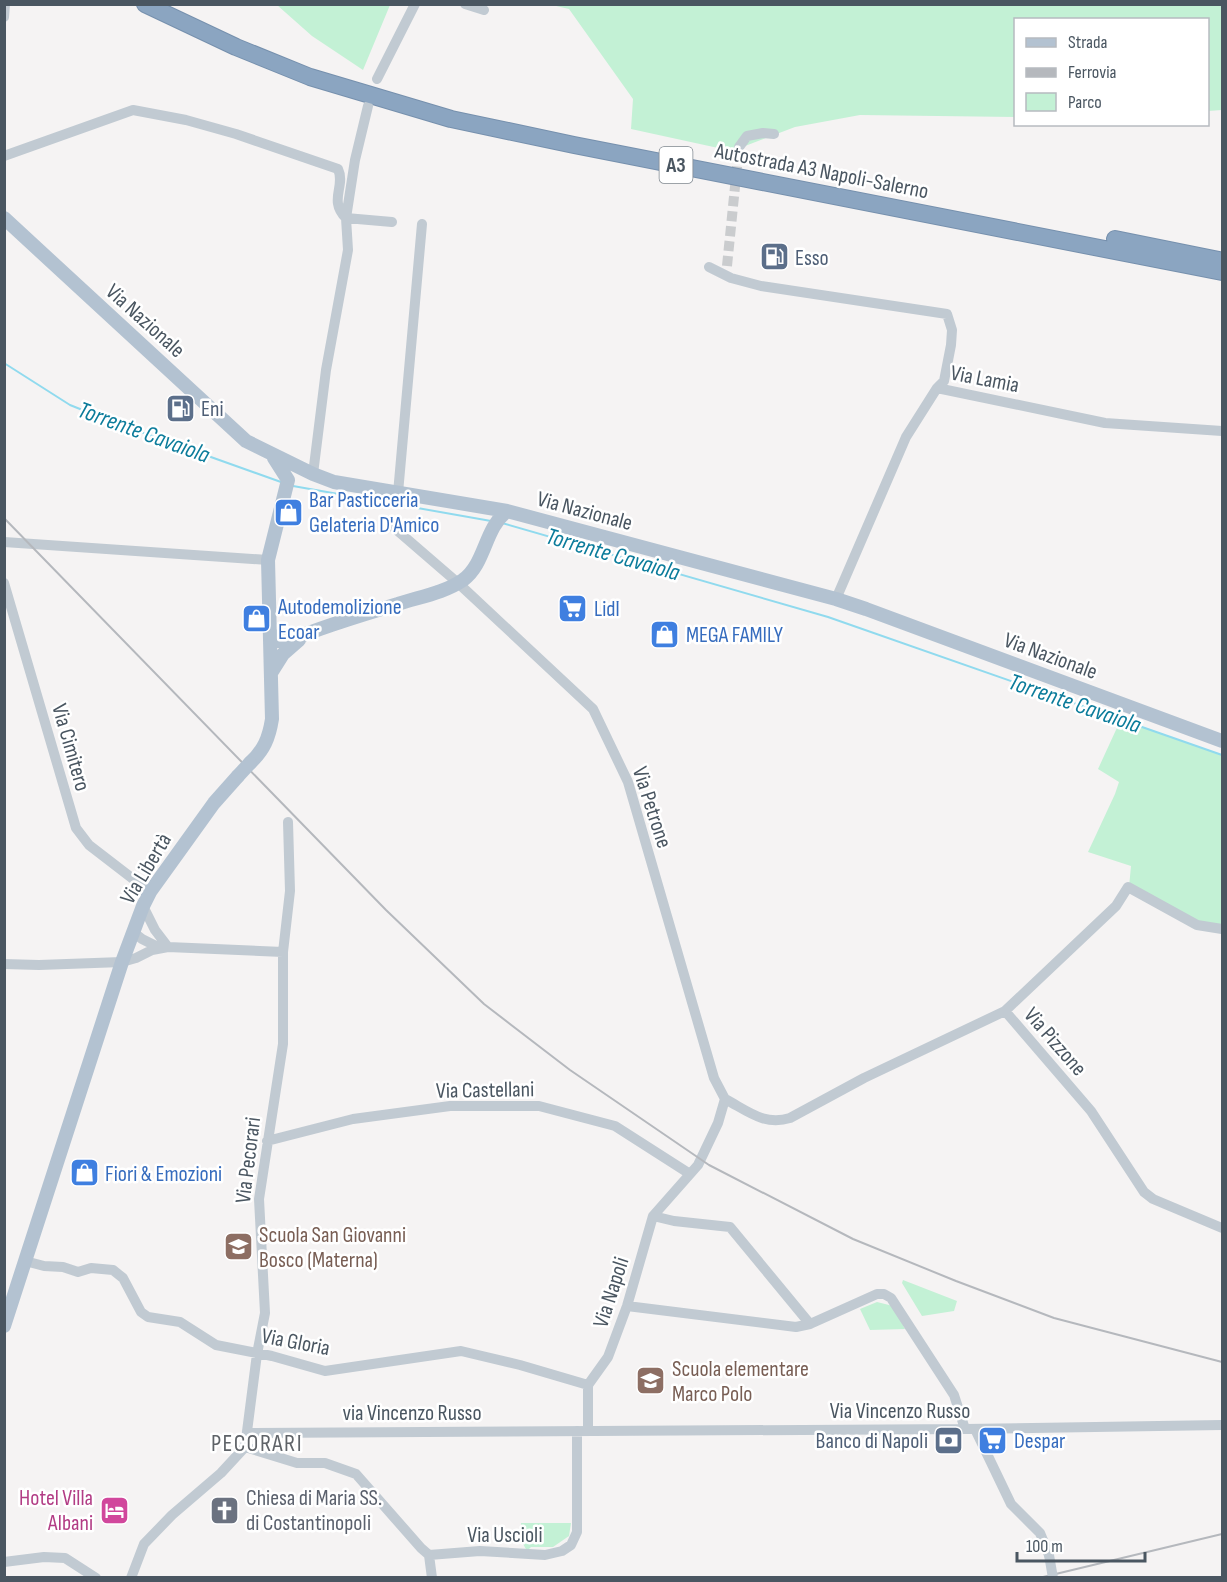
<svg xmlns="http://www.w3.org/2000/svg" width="1227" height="1582" viewBox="0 0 1227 1582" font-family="'Sofia Sans Condensed',sans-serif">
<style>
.green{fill:#c3f1d5}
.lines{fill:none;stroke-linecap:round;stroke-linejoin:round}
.stream{stroke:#90daee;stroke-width:2}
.minor-tunnel{stroke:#caccce;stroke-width:10;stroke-dasharray:10 5;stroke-linecap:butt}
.highway-casing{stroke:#7690ad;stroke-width:18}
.minor{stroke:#c1cad2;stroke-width:10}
.major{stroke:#b3c2d1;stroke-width:14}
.highway{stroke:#8ba5c1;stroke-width:16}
.rail{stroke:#b5b8bd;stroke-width:2}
.minor-bridge{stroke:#c1cad2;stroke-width:10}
.major-bridge{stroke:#b3c2d1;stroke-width:14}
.labels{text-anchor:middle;stroke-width:5;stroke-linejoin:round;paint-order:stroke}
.shield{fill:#fff;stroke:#808990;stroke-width:1.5}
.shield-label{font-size:21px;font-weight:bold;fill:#4a5661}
.street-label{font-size:22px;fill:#4a5661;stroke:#fff}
.service-label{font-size:22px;fill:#4e5e75;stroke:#fff;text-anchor:start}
.shop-label{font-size:22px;fill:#366cbe;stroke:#fff;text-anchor:start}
.education-label{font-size:22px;fill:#785e54;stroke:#fff;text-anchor:start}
.hotel-label{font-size:22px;fill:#b23c85;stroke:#fff;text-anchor:end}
.worship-label{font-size:22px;fill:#5b616d;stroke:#fff;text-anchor:start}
.water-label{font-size:24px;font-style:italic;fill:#0c7c9b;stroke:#fff}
.neighbourhood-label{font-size:24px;letter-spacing:1.5px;fill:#5f6368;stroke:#fff}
</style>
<rect width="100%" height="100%" fill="#f5f3f3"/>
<path class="green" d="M 277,5 L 390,5 L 363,70 L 312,36 Z
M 552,5 L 1222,5 L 1222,110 L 1208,111 L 1208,20 L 1016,20 L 1015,117 L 860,115 L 795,127 L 732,151 L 631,129 L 633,99 L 569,9 Z
M 1121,719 L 1222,755 L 1222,928 L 1197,925 L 1129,887 L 1131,866 L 1088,852 L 1115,794 L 1119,782 L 1098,769 Z
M 903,1280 L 957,1301 L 954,1311 L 922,1316 L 902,1283 Z
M 877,1302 L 893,1306 L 905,1329 L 870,1330 L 860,1309 Z
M 521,1523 L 571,1523 L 569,1536 L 553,1547 L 531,1547 L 527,1551 L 522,1542 Z"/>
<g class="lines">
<path class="stream" d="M 4,363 L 70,405 L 110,421 L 281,482
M 293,486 L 491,521
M 502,523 L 828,617 L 1222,755"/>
<path class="minor-tunnel" d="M 727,266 L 739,147"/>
<defs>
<path id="highway" d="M 145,4 L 236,47 L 310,77 L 451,119 L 574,145 L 1222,272
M 1115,239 L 1219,260"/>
</defs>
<use href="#highway" class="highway-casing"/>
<path class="minor" d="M 465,4 L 484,10
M 4,17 L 5,4
M 377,79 L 415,4
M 368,106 L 355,160 L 346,218 L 392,222
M 739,147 L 747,136 L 763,133 L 774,134
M 4,156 L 133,110 L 186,120 L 236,134 L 338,169 C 346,186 328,200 346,218 L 348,250 L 326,370 L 313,474
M 709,267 L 731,278 L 761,286 L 947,314 L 952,330 L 951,345 L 944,381 L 937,388
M 398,493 L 422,224
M 392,526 L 458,583 L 593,709 L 628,782 L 714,1078 L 725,1099 L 718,1123 L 698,1165 L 653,1216 L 627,1306 L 608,1357 L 588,1385 L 588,1431
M 4,542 L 268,560
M 4,583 L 76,828 L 89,845 L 150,892
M 836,599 L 906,437 L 937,388 L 1105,423 L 1222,431
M 143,906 L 155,930 L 168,947
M 133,932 L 142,939 L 160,948
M 4,964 L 39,965 L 122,962 L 136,958 L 152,950 L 168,947 L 283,952
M 1005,1011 L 1116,906 L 1128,887 L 1197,925 L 1222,929
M 725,1099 C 748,1111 764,1126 790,1118 L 864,1078 L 1005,1011 L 1091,1111 L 1144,1192 L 1153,1199 L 1222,1228
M 267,1141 L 353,1119 L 450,1106 L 539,1106 L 615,1126 L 690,1174
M 653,1216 L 674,1221 L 730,1227 L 810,1324 L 877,1294 L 884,1294 L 891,1298 L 954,1395 L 965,1429
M 25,1261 L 44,1266 L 63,1267 L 78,1272 L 91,1268 L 113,1270 L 123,1278 L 141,1312 L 148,1317 L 180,1322 L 216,1345 L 272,1356 L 325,1371 L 461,1351 L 520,1365 L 588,1385
M 627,1306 L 796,1327 L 810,1324
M 975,1429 L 1011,1504 L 1040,1533 L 1049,1555
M 247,1433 L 965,1429 L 1222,1425
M 245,1447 L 297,1463 L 325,1463 L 356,1474 L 421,1548 L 429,1555 L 432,1578
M 429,1555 L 480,1551 L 545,1555 L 562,1551 L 571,1545 L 577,1532 L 577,1431
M 4,1562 L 44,1557 L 65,1558 L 96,1578
M 131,1578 L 144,1544 L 172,1515 L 221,1473 L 245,1447 L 257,1354 L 265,1313 L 259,1199 L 283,1044 L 283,952 L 290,891 L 288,822"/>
<path class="major" d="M 4,218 L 246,441 L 313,474 L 334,482 L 507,511 L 836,599 L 866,609 L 1222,741
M 270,632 L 276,641 L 288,641 C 324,626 361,615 398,604 C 419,597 444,593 463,580 C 486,563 484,529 507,511
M 271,673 L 283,654 L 299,640
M 250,763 C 264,750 269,738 272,719 L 268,560 L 288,480 L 274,458
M 4,1326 L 122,962 L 143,906 L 150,892 L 214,803 L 238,776"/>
<use href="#highway" class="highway"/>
<path class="rail" d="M 4,518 L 386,910 L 484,1004 L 570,1070 L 709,1165 L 853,1239 L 956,1281 L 1054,1318 L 1222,1362
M 1039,1578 L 1222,1534"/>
<path class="minor-bridge" d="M 1049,1555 L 1053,1578"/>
<path class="major-bridge" d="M 238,776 L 250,763"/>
</g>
<defs>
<symbol id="fuel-square" viewBox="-11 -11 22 22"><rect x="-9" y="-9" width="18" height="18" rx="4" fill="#5c6f8a" stroke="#fff"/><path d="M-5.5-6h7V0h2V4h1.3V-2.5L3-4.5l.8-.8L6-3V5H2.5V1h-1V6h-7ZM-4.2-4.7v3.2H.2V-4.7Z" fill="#fff"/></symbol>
<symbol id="shop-square" viewBox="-11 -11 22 22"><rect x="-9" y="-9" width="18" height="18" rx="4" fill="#3f7fe0" stroke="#fff"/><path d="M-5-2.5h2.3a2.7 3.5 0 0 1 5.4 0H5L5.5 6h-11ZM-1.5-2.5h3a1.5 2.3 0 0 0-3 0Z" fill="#fff"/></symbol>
<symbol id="supermarket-square" viewBox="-11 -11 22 22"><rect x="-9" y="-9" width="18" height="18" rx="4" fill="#3f7fe0" stroke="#fff"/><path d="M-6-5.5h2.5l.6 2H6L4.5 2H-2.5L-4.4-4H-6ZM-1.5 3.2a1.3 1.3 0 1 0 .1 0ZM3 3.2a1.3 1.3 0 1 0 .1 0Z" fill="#fff"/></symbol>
<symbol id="school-square" viewBox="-11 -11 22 22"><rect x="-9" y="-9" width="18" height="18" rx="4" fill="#8d6e63" stroke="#fff"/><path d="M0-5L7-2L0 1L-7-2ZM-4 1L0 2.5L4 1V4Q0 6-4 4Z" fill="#fff"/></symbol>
<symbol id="bank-square" viewBox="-11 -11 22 22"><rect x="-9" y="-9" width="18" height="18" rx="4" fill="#5c6f8a" stroke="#fff"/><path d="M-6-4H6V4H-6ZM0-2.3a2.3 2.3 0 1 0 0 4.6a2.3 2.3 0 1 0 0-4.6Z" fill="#fff"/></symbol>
<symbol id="hotel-square" viewBox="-11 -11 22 22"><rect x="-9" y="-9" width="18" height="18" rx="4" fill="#d1479c" stroke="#fff"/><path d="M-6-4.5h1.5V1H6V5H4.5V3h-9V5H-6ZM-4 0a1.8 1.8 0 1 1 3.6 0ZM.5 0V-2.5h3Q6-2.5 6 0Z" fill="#fff"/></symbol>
<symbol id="church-square" viewBox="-11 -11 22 22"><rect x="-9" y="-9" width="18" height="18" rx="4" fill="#6b7280" stroke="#fff"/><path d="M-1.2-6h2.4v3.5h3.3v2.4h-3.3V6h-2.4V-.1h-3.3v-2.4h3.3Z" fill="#fff"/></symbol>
</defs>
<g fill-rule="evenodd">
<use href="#fuel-square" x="758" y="240" width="33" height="33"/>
<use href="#fuel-square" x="164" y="392" width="33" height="33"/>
<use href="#shop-square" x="272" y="496" width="33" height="33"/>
<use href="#supermarket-square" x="556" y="592" width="33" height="33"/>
<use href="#shop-square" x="240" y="602" width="33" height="33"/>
<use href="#shop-square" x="648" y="618" width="33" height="33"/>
<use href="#shop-square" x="68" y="1156" width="33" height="33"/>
<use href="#school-square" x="222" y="1230" width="33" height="33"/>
<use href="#school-square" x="634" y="1364" width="33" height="33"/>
<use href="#bank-square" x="932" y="1424" width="33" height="33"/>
<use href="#supermarket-square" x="976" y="1424" width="33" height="33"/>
<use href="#hotel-square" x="98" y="1494" width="33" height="33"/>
<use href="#church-square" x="208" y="1494" width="33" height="33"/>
</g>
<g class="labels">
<rect class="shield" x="659.5" y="147" width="33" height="36" rx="4.5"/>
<g class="shield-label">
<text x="676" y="172">A3</text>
</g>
<g class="street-label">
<text transform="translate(822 170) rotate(11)" y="8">Autostrada A3 Napoli-Salerno</text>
<text transform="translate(146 320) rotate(42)" y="8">Via Nazionale</text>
<text transform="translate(985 378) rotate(11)" y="8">Via Lamia</text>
<text transform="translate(585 510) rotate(15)" y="8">Via Nazionale</text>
<text transform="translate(1051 655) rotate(20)" y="8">Via Nazionale</text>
<text transform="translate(72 747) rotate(74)" y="8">Via Cimitero</text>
<text transform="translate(653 807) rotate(72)" y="8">Via Petrone</text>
<text transform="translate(145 868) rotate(-59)" y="8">Via Libertà</text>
<text transform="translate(1056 1041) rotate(49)" y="8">Via Pizzone</text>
<text transform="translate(485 1089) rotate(-1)" y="8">Via Castellani</text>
<text transform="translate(247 1160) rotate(-83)" y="8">Via Pecorari</text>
<text transform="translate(610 1292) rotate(-72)" y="8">Via Napoli</text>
<text transform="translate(296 1341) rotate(11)" y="8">Via Gloria</text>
<text x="900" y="1418">Via Vincenzo Russo</text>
<text x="412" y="1420">via Vincenzo Russo</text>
<text x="505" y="1542">Via Uscioli</text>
</g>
<g class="service-label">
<text x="795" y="265">Esso</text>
<text x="201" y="416">Eni</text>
<text x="928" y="1448" text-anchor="end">Banco di Napoli</text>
</g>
<g class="shop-label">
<text x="309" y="507">Bar Pasticceria<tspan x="309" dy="25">Gelateria D'Amico</tspan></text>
<text x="278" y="614">Autodemolizione<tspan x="278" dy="25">Ecoar</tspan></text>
<text x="594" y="616">Lidl</text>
<text x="686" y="642">MEGA FAMILY</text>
<text x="105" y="1181">Fiori &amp; Emozioni</text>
<text x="1014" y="1448">Despar</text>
</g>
<g class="education-label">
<text x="259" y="1242">Scuola San Giovanni<tspan x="259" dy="25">Bosco (Materna)</tspan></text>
<text x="672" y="1376">Scuola elementare<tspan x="672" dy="25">Marco Polo</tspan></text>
</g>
<g class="hotel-label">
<text x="93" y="1505">Hotel Villa<tspan x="93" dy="25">Albani</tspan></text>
</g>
<g class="worship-label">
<text x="246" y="1505">Chiesa di Maria SS.<tspan x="246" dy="25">di Costantinopoli</tspan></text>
</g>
<g class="water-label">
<text transform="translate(144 432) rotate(20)" y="8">Torrente Cavaiola</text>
<text transform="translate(613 554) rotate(16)" y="8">Torrente Cavaiola</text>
<text transform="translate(1075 703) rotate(19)" y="8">Torrente Cavaiola</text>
</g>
<g class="neighbourhood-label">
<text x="257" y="1451">PECORARI</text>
</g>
</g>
<rect width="1227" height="1582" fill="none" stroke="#4a5661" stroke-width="12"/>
<rect x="1014" y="18" width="195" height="108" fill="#ffffff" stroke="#b7bbc0" stroke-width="1.5"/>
<rect x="1026" y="38" width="30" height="9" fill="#b3c2d1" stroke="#b7bbc0" stroke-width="1.5"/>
<text x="1068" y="48" font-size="18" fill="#4a5661">Strada</text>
<rect x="1026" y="68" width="30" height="9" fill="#b5b8bd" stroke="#b7bbc0" stroke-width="1.5"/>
<text x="1068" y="78" font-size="18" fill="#4a5661">Ferrovia</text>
<rect x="1026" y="93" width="30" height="18" fill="#c3f1d5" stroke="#b7bbc0" stroke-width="1.5"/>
<text x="1068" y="108" font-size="18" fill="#4a5661">Parco</text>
<path d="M1017 1552v9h128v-9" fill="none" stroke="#4a5661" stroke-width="3"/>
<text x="1026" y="1552" font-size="18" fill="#4a5661" stroke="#ffffff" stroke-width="4.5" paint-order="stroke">100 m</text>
</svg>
